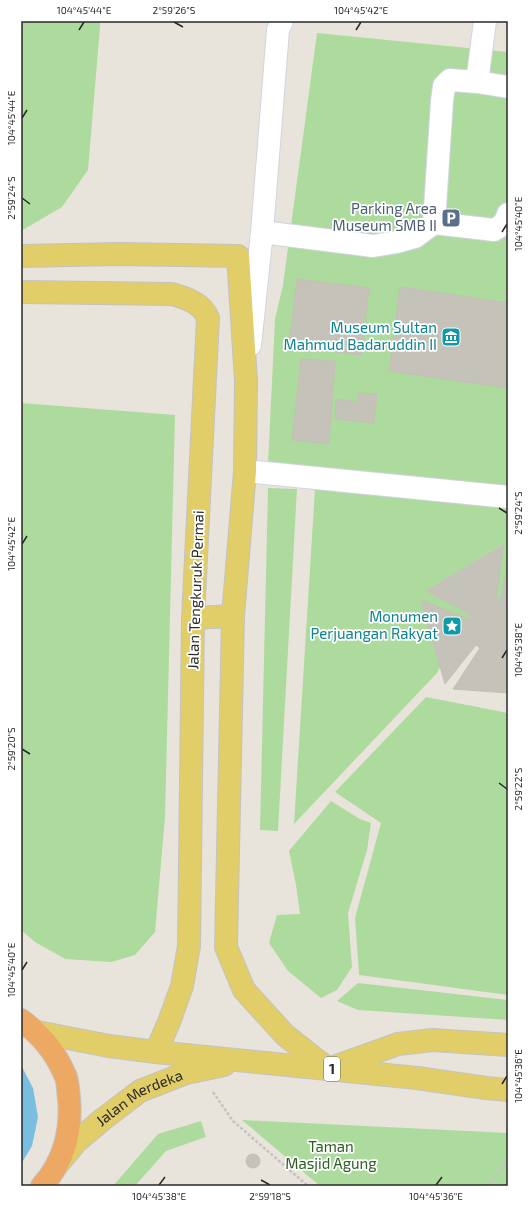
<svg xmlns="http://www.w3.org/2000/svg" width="529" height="1207" viewBox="0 0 529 1207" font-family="'Exo 2',sans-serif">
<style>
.green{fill:#addb9d}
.water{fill:#79bde1}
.building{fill:#c5c2ba;stroke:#c4c0b5}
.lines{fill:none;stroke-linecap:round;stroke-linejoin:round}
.minor-casing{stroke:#d1d3e0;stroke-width:24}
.major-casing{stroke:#c3c3c3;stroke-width:24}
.highway-casing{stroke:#c3c3c3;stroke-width:24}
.path{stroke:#c3c3c3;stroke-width:2.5;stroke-dasharray:3 2;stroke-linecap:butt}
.minor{stroke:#fff;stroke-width:22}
.major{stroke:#e1ce68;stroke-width:22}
.highway{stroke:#eda963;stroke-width:22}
.ticks{fill:none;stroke:#282828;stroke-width:1.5}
.labels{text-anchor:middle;stroke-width:3.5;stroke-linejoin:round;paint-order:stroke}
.shield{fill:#fff;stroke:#686868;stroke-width:1}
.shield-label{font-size:14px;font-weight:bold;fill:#282828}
.service-label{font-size:15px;fill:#4e5e75;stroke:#fff;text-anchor:end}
.culture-label{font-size:15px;fill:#0d838f;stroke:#fff;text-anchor:end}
.street-label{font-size:15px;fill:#282828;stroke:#fff}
.park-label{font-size:15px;fill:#295d21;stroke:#fff}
.neatline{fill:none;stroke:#282828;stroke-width:1.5}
.ticks-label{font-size:10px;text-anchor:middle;fill:#282828}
</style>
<rect width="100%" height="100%" fill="#e9e4db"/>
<path class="green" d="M 21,21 L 100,21 L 100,27 L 88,170 L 62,207 L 21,231 Z
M 317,33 L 508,52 L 508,486 L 268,464 L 275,319 L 283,285 Z
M 21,403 L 175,415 L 165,817 L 155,932 L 135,955 L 111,962 L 65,959 L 35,942 L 21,930 Z
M 268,488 L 297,489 L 278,831 L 260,830 Z
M 315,489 L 508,507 L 508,564 L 501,599 L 496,599 L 502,545 L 426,591 L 470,614 L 437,673 L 294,824 Z
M 426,697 L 508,713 L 508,995 L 359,975 L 355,918 L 381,823 L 335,792 Z
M 331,801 L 360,819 L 371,823 L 367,850 L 348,913 L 352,967 L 337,990 L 321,998 L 288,971 L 269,943 L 277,915 L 300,914 L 296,885 L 289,851 Z
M 358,983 L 508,1000 L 508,1020 L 358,1010 L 337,1001 Z
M 242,1120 L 508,1133 L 508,1186 L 320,1186 Z
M 201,1121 L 206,1137 L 166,1151 L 135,1186 L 113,1186 L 158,1134 Z"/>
<path class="water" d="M 21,1065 L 33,1088 L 38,1117 L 32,1146 L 21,1164 Z"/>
<path class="building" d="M 297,279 L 369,288 L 361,355 L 289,346 Z
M 400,287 L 508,303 L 508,388 L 389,371 Z
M 301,359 L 335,361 L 329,444 L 292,440 Z
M 359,393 L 377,394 L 374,423 L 335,419 L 336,399 L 358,402 Z
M 503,545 L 496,599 L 501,599 L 508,564 L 508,693 L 453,689 L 480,648 L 476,645 L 445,684 L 421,600 L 468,619 L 470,614 L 426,591 Z
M246 1161a7 7 0 1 1 14 0a7 7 0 1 1-14 0Z"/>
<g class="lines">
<defs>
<path id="minor" d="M 477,82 L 485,21
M 434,223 L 442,101 L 444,86 L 450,80 L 477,82 L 508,87
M 262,232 L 373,246 L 397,242 L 415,237 L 434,223 L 494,230 C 502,226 506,222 508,214
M 250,345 L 262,232 L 278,30 L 282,21
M 245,471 L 508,497"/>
<g id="major">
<path d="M 21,256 L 119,254 L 238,256 L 246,381 L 245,471 L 233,616 L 226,947 L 244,990 L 285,1035 L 328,1069 L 398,1044 L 433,1040 L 508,1045"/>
<path d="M 21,292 L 172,294 C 186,298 202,303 208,318 L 193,618 L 189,946 L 182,986 L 169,1022 L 156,1052"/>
<path d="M 193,618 L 233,616"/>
<path d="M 37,1032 L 109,1046 L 156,1052 L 417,1078 L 486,1088 L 508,1090"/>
<path id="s1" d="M 57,1165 L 76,1142 L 102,1120 L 140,1091 L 186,1073 L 224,1065"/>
</g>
<path id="highway" d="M 21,1020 C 42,1036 55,1051 66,1077 C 68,1083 68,1091 69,1098 C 72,1130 64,1162 42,1186"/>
</defs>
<use href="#minor" class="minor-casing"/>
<use href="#major" class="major-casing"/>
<use href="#highway" class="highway-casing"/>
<path class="path" d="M 213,1092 L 233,1121 L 308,1186
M 487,1186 L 508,1161"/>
<use href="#minor" class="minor"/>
<use href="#major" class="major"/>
<use href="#highway" class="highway"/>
</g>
<path class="ticks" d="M 174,22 L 183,27M 79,30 L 84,22M 356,30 L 361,22M 22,118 L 27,110M 22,198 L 30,204M 502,232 L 507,224M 499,508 L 507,513M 22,544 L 27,536M 502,658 L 507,650M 22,749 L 30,754M 499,783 L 507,789M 22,970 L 27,962M 502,1084 L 507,1076M 261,1180 L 270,1185M 159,1185 L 165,1177M 436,1185 L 442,1177"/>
<defs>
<symbol id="parking-square" viewBox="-11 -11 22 22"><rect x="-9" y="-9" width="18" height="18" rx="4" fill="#5c6f8a" stroke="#fff"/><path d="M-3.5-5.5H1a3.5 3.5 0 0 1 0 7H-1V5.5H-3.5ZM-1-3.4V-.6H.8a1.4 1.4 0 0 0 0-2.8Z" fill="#fff"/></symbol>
<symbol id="museum-square" viewBox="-11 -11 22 22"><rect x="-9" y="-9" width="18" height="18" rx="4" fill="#0f9aa8" stroke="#fff"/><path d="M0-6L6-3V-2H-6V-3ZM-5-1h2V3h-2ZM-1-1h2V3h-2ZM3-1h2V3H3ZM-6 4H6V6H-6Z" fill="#fff"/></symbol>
<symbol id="sight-square" viewBox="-11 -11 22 22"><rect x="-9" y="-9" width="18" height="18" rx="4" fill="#0f9aa8" stroke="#fff"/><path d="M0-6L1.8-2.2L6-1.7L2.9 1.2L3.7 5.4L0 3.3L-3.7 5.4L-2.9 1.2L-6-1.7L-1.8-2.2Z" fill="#fff"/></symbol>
</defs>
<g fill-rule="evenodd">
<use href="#parking-square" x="440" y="207" width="22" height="22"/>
<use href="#museum-square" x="440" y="326" width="22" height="22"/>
<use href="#sight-square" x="441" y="615" width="22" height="22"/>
</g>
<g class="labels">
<rect class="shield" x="324" y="1057" width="16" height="24" rx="3"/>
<g class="shield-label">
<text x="332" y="1074">1</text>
</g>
<g class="service-label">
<text x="437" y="214">Parking Area<tspan x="437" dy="17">Museum SMB II</tspan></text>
</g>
<g class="culture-label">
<text x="437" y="333">Museum Sultan<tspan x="437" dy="17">Mahmud Badaruddin II</tspan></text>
<text x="438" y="622">Monumen<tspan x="438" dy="17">Perjuangan Rakyat</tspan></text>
</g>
<g class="street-label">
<text transform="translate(196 590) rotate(-88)" y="5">Jalan Tengkuruk Permai</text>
<text dy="5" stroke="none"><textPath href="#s1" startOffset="108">Jalan Merdeka</textPath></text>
</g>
<g class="park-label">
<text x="331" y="1152">Taman<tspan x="331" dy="17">Masjid Agung</tspan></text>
</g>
</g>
<rect width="529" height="1207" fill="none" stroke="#ffffff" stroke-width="44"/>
<rect x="22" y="22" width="485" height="1163" class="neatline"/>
<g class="ticks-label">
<text x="84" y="14">104°45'44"E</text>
<text x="174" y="14">2°59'26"S</text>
<text x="361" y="14">104°45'42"E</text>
<text transform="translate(11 118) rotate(-90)" y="4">104°45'44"E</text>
<text transform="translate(11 198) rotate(-90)" y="4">2°59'24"S</text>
<text transform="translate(518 224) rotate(-90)" y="4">104°45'40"E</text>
<text transform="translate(518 513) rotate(-90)" y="4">2°59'24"S</text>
<text transform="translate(11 544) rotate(-90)" y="4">104°45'42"E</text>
<text transform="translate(518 650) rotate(-90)" y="4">104°45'38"E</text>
<text transform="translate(11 749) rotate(-90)" y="4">2°59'20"S</text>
<text transform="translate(518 789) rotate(-90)" y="4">2°59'22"S</text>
<text transform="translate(11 970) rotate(-90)" y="4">104°45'40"E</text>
<text transform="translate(518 1076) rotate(-90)" y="4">104°45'36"E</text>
<text x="159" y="1200">104°45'38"E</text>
<text x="270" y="1200">2°59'18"S</text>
<text x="436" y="1200">104°45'36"E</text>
</g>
</svg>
